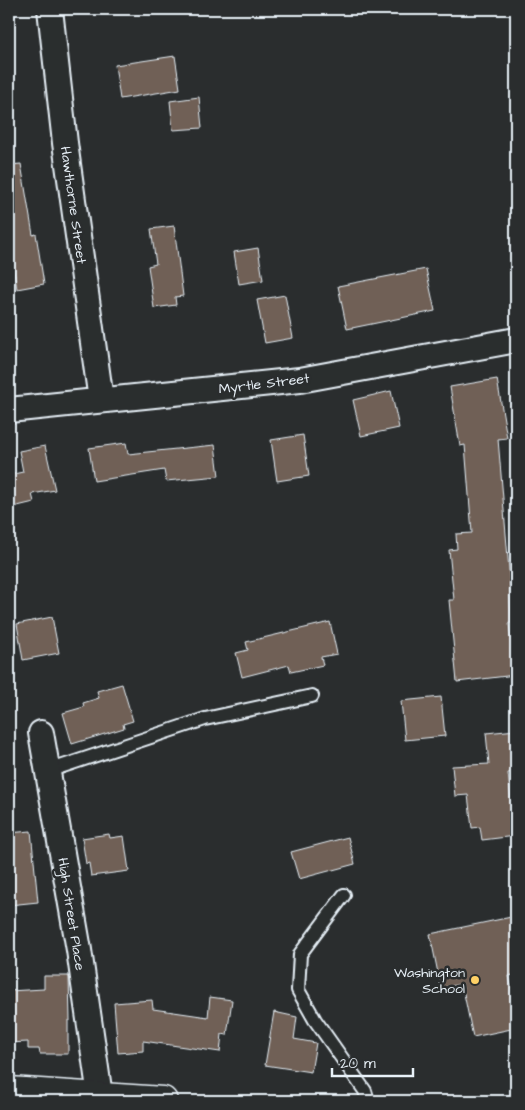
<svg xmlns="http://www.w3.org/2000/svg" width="525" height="1110" viewBox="0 0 525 1110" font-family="'Architects Daughter',sans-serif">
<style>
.building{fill:#6f6056;stroke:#e8f1f8}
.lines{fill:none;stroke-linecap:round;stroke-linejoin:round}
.lane-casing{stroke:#e8f1f8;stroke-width:16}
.street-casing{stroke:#e8f1f8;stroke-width:28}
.secondary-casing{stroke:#e8f1f8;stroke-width:31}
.lane{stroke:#2a2d2e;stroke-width:12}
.street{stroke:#2a2d2e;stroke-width:24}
.secondary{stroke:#2a2d2e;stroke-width:28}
.poi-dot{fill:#ffd166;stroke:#2a2d2e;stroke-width:2}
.labels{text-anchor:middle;stroke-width:5;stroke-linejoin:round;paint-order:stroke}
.street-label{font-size:14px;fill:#e8f1f8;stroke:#2a2d2e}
.poi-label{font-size:14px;fill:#e8f1f8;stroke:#2a2d2e;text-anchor:end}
</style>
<rect width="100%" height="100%" fill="#2a2d2e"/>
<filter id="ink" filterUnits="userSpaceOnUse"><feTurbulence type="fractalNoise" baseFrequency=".02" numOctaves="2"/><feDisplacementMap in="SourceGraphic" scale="10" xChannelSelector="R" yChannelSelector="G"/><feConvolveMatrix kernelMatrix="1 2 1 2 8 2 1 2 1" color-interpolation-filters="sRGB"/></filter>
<g filter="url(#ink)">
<path class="building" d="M 175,56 L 180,89 L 120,99 L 115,65 Z
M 199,97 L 202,128 L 173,130 L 170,101 Z
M 21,164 L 33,235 L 36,234 L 44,284 L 17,289 L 9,240 L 9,165 Z
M 174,226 L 183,296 L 175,297 L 176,305 L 154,308 L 148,266 L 156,264 L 151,229 Z
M 258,248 L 263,280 L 239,284 L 234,252 Z
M 426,269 L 435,311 L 347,329 L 338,286 Z
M 285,295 L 293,338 L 265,343 L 257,300 Z
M 497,379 L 507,438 L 498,439 L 509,570 L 511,623 L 509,623 L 515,675 L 457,682 L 449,600 L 454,600 L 449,550 L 457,549 L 456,534 L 472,533 L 465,445 L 460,446 L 450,387 Z
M 391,391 L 399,428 L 361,436 L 353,400 Z
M 303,435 L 309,476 L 277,481 L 271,440 Z
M 126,443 L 128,454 L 215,445 L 219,476 L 166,481 L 164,470 L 94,481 L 89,448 Z
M 45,446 L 55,490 L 32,494 L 34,502 L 9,508 L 9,475 L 23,472 L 19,451 Z
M 52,617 L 59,653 L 23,660 L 17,624 Z
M 330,622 L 337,654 L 321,657 L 323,665 L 291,672 L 289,665 L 242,677 L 236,653 L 248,650 L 246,642 Z
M 122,684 L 133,721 L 123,724 L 124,728 L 72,744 L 63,713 L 84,707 L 83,703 L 99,698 L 97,691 Z
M 441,697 L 445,736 L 405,740 L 401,701 Z
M 516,730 L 516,772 L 508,773 L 515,836 L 482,840 L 480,827 L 472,828 L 468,795 L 455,796 L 452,766 L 489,764 L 486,733 Z
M 31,831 L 38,902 L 9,905 L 9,833 Z
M 109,834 L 110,838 L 124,836 L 129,871 L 91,876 L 89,863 L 86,864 L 82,838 Z
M 348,837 L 355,864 L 299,879 L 291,852 Z
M 516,916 L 516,974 L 509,976 L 516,1010 L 516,1028 L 473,1037 L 462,984 L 441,988 L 430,934 Z
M 44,976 L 69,976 L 70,1021 L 68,1021 L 68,1054 L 40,1054 L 39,1049 L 28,1049 L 28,1042 L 9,1043 L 9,991 L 44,989 Z
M 210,997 L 232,1000 L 227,1035 L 222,1034 L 220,1052 L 143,1041 L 143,1051 L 118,1053 L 114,1003 L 152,1000 L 153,1009 L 208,1017 Z
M 274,1012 L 297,1017 L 294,1039 L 316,1043 L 311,1072 L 265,1065 Z"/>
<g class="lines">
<defs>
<path id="lane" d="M 48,771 L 205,719 L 312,696
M 344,895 L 300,954 L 298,990 L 315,1020 L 365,1091 L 368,1101"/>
<path id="street" d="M 50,9 L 65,143 L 101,400
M 9,410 L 300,380 L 516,340
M 41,733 L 79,950 L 100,1096"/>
<path id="secondary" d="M 9,1091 L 163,1101"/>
</defs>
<use href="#lane" class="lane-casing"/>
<use href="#street" class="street-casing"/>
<use href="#secondary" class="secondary-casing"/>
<use href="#lane" class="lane"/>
<use href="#street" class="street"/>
<use href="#secondary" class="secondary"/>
</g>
</g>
<circle class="poi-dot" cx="475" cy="980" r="5"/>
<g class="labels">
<g class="street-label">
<text transform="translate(74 205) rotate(82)" y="5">Hawthorne Street</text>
<text transform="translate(264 383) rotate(-7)" y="5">Myrtle Street</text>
<text transform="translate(72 914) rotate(81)" y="5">High Street Place</text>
</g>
<g class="poi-label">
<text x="465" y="977">Washington<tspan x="465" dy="16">School</tspan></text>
</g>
</g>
<rect width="525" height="1110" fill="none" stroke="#2a2d2e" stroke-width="30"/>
<rect x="15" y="15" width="495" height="1080" fill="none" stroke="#e8f1f8" stroke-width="2" filter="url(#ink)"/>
<path d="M332 1068v8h81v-8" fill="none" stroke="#e8f1f8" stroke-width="2.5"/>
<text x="340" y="1068" font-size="15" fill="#e8f1f8" stroke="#2a2d2e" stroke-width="4" paint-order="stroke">20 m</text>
</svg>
